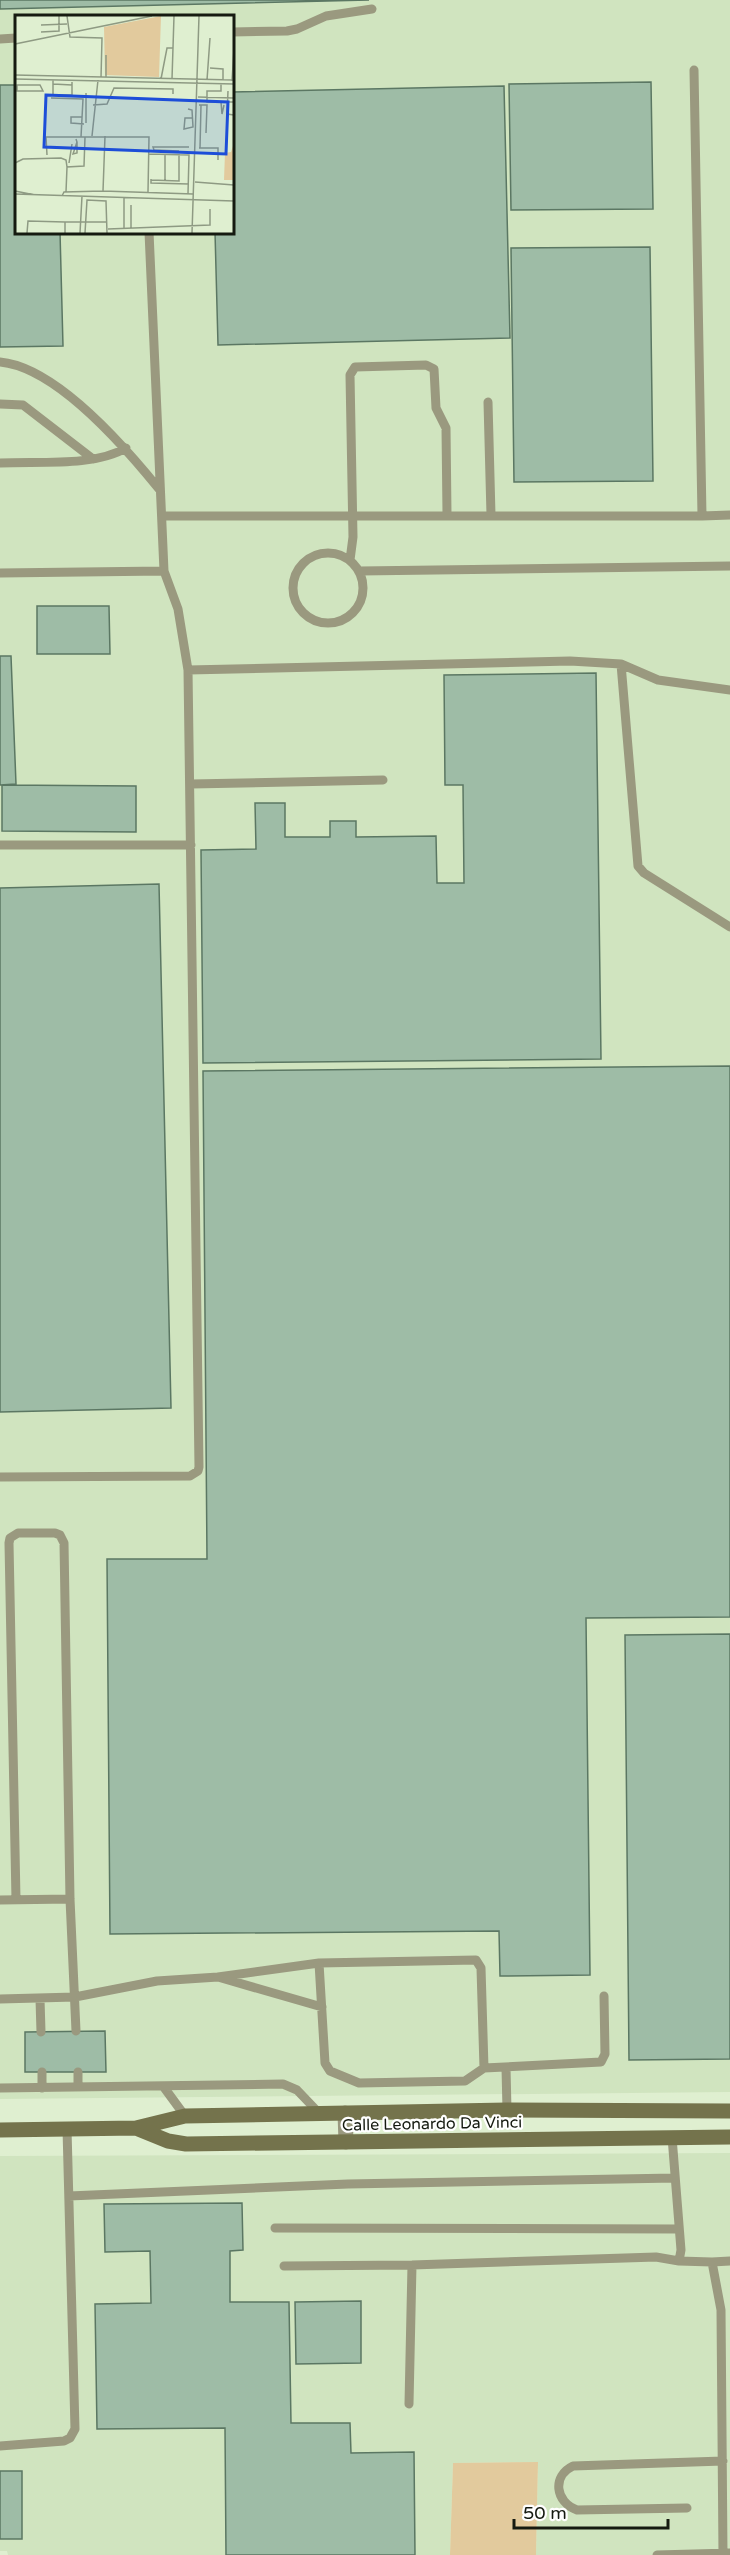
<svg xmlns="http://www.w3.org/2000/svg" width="730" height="2555" viewBox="0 0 730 2555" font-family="'Varela Round',sans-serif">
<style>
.built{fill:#d0e4bf;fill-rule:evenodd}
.green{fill:#e2ca9d}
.building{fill:#9ebca6;stroke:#5b7763;stroke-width:1.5}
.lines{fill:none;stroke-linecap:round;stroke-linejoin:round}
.service{stroke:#9a997f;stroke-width:9}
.minor{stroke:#9a997f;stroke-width:15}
.secondary{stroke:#74734c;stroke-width:15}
.labels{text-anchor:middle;stroke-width:4.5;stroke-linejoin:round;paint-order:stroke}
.street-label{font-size:16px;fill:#151a10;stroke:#fff}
.inset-road{fill:none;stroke:#8e9a83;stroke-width:1.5}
.view{fill:#1d4ed8;fill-opacity:0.15;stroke:#1d4ed8;stroke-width:3}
.inset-edge{fill:none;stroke:#151a10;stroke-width:3}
</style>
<rect width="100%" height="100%" fill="#dfefd0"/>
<path class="built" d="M 0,0 L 730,0 L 730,2092 L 0,2099 ZM 16,16 L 232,16 L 232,232 L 16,232 Z
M 730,2153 L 730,2555 L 536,2555 L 538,2462 L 453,2463 L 450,2555 L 8,2555 L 7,2551 L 0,2551 L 0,2156 Z"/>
<path class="green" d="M 538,2462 L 536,2555 L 450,2555 L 453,2463 Z"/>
<path class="building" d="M 0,0 L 369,0 L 0,9 Z
M 651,82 L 653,209 L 511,210 L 509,84 Z
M 0,85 L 16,85 L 16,232 L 60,232 L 63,346 L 0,347 Z
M 504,86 L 510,338 L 218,345 L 215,232 L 232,232 L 232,92 Z
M 650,247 L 653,481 L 514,482 L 511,248 Z
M 37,606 L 109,606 L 110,654 L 37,654 Z
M 0,656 L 11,656 L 16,784 L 0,785 Z
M 596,673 L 601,1059 L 203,1063 L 201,850 L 256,849 L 255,803 L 285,803 L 285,837 L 330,837 L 330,821 L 356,821 L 356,837 L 436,836 L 437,883 L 464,883 L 463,785 L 445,785 L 444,675 Z
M 2,785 L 136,786 L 136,832 L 2,831 Z
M 159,884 L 171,1408 L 0,1412 L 0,888 Z
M 730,1066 L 730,1617 L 586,1618 L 590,1975 L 500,1976 L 499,1931 L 110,1934 L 107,1559 L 207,1559 L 203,1071 Z
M 730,1634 L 730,2059 L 629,2060 L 625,1635 Z
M 105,2031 L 106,2072 L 25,2072 L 25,2032 Z
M 242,2203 L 243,2250 L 230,2251 L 230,2302 L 289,2302 L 291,2423 L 350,2423 L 351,2453 L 414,2452 L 415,2555 L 226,2555 L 225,2428 L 97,2429 L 95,2304 L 151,2303 L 150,2251 L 105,2252 L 104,2204 Z
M 361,2301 L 361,2363 L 296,2364 L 295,2302 Z
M 0,2471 L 22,2471 L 22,2539 L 0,2539 Z"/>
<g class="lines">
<path class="service" d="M 232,32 L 287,31 L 297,29 L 326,16 L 372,9
M 0,39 L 16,38
M 0,362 C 56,367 125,447 159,489
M 488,402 L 491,515
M 0,404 L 23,405 L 93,459
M 0,463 C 38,461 94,467 126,448
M 162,516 L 702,516 L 694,70
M 702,516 L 730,515
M293 588a35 35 0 1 1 70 0a35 35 0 1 1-70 0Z
M 350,560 L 353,537 L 350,375 L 355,367 L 426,365 L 434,369 L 436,408 L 446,428 L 447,514
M 360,571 L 730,566
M 0,573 L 164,571
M 621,664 L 638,866 L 644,873 L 730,927
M 188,670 L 570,661 L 621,664 L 658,680 L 730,690
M 191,784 L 383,780
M 0,845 L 191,845
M 0,1477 L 190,1476 L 198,1471 L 199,1467 L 188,670 L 178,609 L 164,571 L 149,232
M 0,1900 L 70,1899
M 16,1900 L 9,1543 L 10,1538 L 18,1533 L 55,1533 L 60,1535 L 64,1543 L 70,1899 L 76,2031
M 319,1963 L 218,1977 L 322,2007
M 0,1999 L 75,1997 L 157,1981 L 218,1977
M 40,1999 L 41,2032
M 484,2068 L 481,1968 L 476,1960 L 319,1963 L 325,2063 L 330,2071 L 359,2083 L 465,2081 L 484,2068 L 601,2062 L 605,2054 L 604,1996
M 506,2068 L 507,2110
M 42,2072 L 42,2088
M 78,2072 L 78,2087
M 163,2086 L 185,2116
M 0,2088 L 283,2084 L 297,2090 L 318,2112
M 69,2196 L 348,2184 L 675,2178
M 275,2228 L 678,2229
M 679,2261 L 712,2262
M 284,2266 L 412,2265 L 656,2257 L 679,2261 L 681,2250 L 672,2137
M 409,2404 L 412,2265
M 0,2446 L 64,2441 L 70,2438 L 75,2429 L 67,2129
M 687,2508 L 577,2510 C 555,2502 552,2476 573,2466 L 723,2461
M 657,2555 L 730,2553
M 723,2555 L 721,2310 L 712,2262 L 730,2261"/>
<path class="minor" d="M 345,2113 L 346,2142"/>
<path class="secondary" d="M 136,2128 L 168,2141 L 186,2144 L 730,2137
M 0,2130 L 136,2128 L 185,2116 L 507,2110 L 730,2111"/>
</g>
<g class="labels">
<g class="street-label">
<text transform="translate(432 2123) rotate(-1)" y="6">Calle Leonardo Da Vinci</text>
</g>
</g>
<g transform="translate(15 15)">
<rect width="219" height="219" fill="#dfefd0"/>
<path d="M 146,1 L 144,62 L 90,60 L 89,12 ZM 219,128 L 219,165 L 209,165 L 210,138 L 216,137 Z" fill="#e2ca9d"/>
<path class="inset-road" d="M 52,1 L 55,22 L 87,23 L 86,63M 26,10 L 52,9M 26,17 L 44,16 L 44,1M 0,29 L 137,1M 91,40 L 91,62M 195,53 L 208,54 L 208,65M 0,60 L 219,65M 0,64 L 219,69M 146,64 L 152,33 L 158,33M 157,64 L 159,1M 38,65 L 38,80 L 57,80 L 57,65M 192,65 L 195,23M 217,66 L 219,34M 38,69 L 57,70M 206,69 L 206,76 L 192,76 L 192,87 L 218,87M 2,70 L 25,70 L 28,76 L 2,76 ZM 213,76 L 212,99 L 219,100M 183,82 L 218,83M 36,83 L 68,84 L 66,122M 206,87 L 207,99 L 209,90M 78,90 L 92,89 L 99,73 L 158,74 L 158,79M 184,90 L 192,90 L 191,118M 173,94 L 177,95 L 178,112 L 169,114 L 170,103 L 177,103M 67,102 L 56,102 L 56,108 L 69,109M 71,108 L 71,78M 77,121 L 83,65M 61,124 L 62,127 L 62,138 L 58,139 L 62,127M 184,133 L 203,133 L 203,145M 185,133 L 186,90M 164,136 L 139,135 L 138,132 L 174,132M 134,139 L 174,140 L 173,179M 32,140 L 31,122 L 134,122 L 133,177M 0,148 L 8,144 L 46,143 L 51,145 L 52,152M 54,148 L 57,129M 136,164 L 136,168 L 174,169M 136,165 L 164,166 L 164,139M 150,165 L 150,139M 180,167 L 219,170M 0,176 L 20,180M 88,176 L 90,121M 51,177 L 52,152 L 69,151 L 70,122M 0,179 L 219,186M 47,181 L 49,177 L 88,176 L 178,179M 116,190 L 116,213M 109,213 L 109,183M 93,214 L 195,210 L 195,194M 12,218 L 13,206 L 50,207M 50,218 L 50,207 L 91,207M 65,218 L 67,181M 70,218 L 72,185 L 91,186 L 92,218M 177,218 L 184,1"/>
<path class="view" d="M 31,80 L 213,87 L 211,139 L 29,132 Z"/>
<rect width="219" height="219" class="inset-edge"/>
</g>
<path d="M514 2519v9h154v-9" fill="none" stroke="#151a10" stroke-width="3"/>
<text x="523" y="2519" font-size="18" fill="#151a10" stroke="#ffffff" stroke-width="4.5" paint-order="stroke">50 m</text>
</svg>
